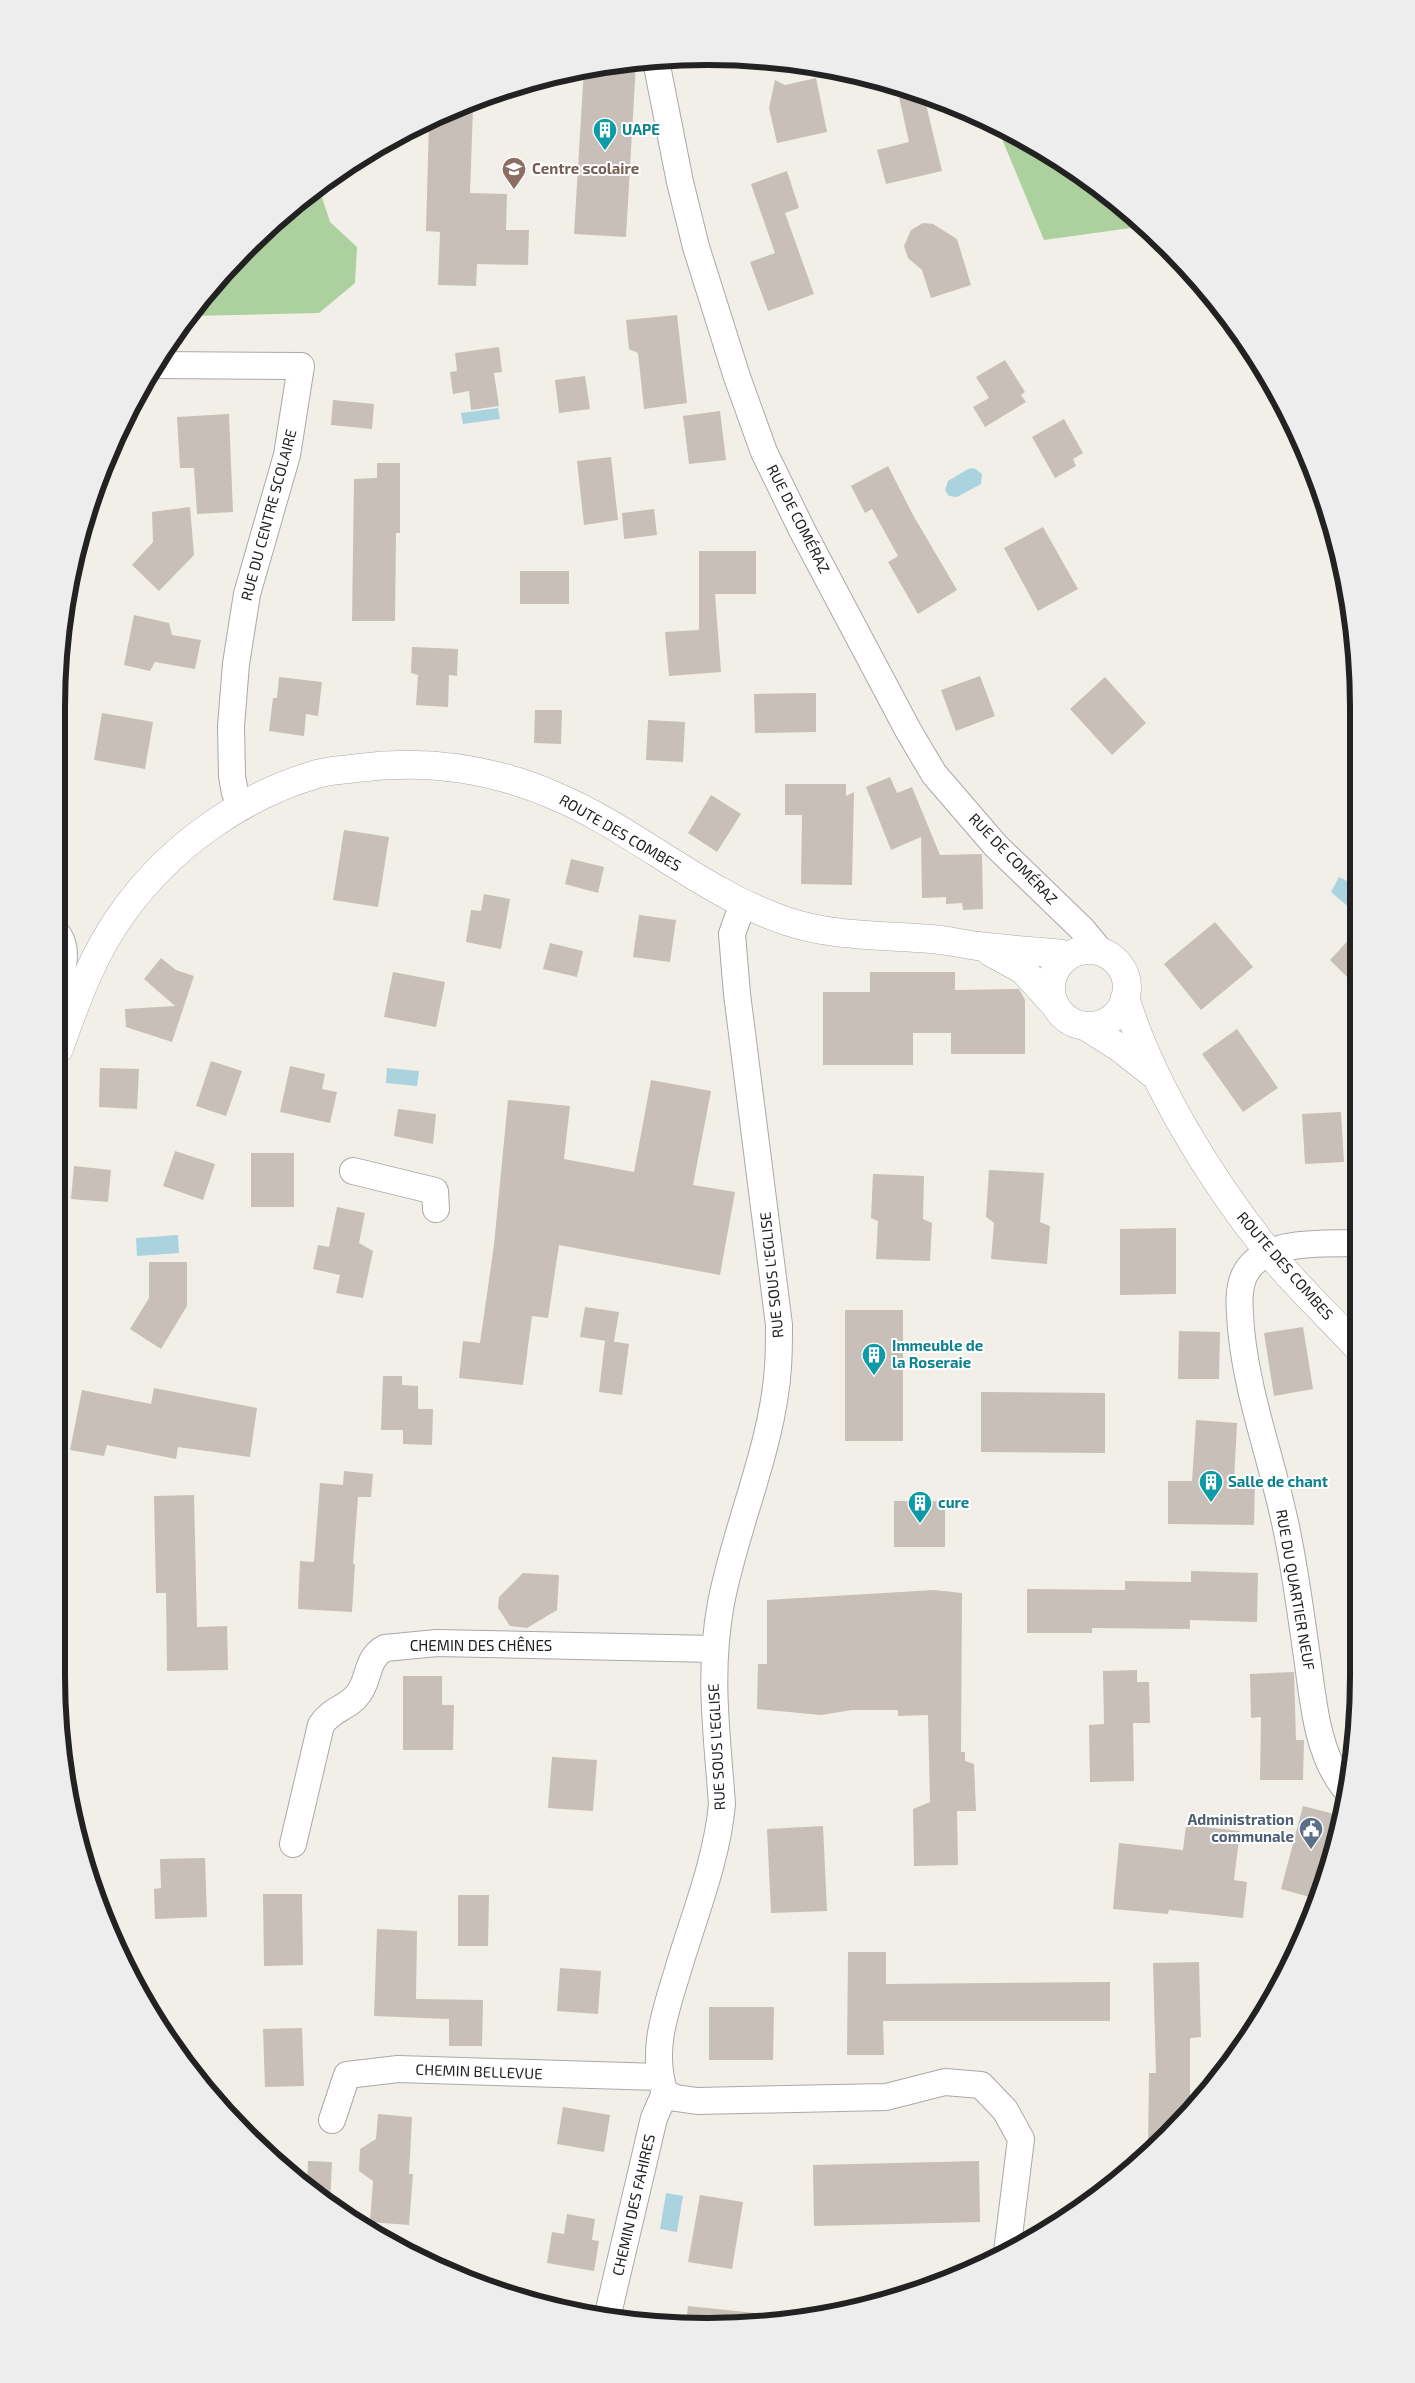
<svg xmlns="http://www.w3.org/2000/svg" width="1415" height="2383" viewBox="0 0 1415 2383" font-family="'Exo 2',sans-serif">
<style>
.forest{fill:#add19e}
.water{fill:#aad3df}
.building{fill:#c7bfb8}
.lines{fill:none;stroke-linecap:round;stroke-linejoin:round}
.minor-casing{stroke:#a9a9a9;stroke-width:28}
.tertiary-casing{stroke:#a9a9a9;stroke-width:29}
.minor{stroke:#fff;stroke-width:26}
.tertiary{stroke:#fff;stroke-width:28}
.labels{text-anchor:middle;stroke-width:4;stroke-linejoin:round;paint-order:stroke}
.culture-label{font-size:15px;font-weight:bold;fill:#0d838f;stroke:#fff;text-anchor:start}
.education-label{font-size:15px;font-weight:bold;fill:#785e54;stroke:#fff;text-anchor:start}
.street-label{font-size:15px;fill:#222;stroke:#fff}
.service-label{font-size:15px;font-weight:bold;fill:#4e5e75;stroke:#fff;text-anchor:end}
.rim{fill:none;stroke:#222;stroke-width:6}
</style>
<rect width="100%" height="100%" fill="#f2efe9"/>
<path class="forest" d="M 997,127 L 1070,166 L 1138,227 L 1044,240 Z
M 319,188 L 330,222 L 357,247 L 355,283 L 319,313 L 191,316 L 247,247 Z"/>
<path class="water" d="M 498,408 L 500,419 L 463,424 L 461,413 Z
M 974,468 L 982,474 L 981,484 L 957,497 L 949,496 L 945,490 L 948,481 L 968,469 Z
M 1339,877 L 1357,886 L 1357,914 L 1331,892 Z
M 387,1068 L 419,1071 L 417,1086 L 386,1083 Z
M 178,1235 L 179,1253 L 137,1256 L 136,1238 Z
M 666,2193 L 683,2196 L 677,2232 L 660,2229 Z"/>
<path class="building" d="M 636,63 L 626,237 L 574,234 L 584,68 Z
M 816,78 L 827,132 L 777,143 L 769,108 L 775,80 L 785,85 Z
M 897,88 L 924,96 L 942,171 L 886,184 L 877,150 L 909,142 Z
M 455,108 L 473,108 L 470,193 L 507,194 L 506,230 L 529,230 L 528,265 L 477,264 L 476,286 L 438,285 L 440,232 L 426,231 L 429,121 Z
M 787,171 L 799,208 L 785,213 L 814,294 L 768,311 L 750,262 L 775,253 L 751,184 Z
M 923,223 L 933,224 L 957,239 L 971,285 L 931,298 L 922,270 L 908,258 L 904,246 L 911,230 Z
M 677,315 L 687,403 L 644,409 L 638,353 L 629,349 L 626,320 Z
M 499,347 L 502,372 L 494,373 L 499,406 L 471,410 L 469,391 L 453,394 L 450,372 L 457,371 L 455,353 Z
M 1005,360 L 1025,392 L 1021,395 L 1026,402 L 985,427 L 973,407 L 989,398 L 976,377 Z
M 585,376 L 590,409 L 559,413 L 555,380 Z
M 333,400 L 374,404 L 372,429 L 331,425 Z
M 720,411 L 726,460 L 689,464 L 683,416 Z
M 229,414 L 233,512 L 197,514 L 194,468 L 180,468 L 177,417 Z
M 1064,419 L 1083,453 L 1073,459 L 1076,466 L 1055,478 L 1032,437 Z
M 611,457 L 618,520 L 584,525 L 577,461 Z
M 377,463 L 400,463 L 400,533 L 396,533 L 395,621 L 352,621 L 354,479 L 377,478 Z
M 888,466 L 913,515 L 957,590 L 918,614 L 888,562 L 898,556 L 872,509 L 865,513 L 851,486 Z
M 190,507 L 194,555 L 159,591 L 132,565 L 153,542 L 152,512 Z
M 654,509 L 657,535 L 624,539 L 622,513 Z
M 1043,527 L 1078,589 L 1038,611 L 1004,548 Z
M 699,551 L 756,551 L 756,594 L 715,594 L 721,672 L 669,676 L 665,632 L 699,630 Z
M 520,571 L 569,571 L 569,604 L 520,604 Z
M 134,615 L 169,623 L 172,635 L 201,640 L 195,669 L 155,662 L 150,671 L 124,665 Z
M 412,647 L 458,649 L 457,676 L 449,675 L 448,707 L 416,705 L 418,675 L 411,673 Z
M 980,676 L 995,716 L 956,731 L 941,690 Z
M 279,677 L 322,682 L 318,716 L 306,714 L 304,736 L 269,731 L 273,698 L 277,698 Z
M 1105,677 L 1146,723 L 1112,755 L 1070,709 Z
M 816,693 L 816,732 L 755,733 L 754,694 Z
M 535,710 L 562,710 L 561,744 L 534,743 Z
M 102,713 L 153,722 L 145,769 L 94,760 Z
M 648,720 L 685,722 L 683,762 L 646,760 Z
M 890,777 L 897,793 L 912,787 L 940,855 L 982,854 L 983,909 L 963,910 L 962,903 L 946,904 L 946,897 L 922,898 L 921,837 L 891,850 L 866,787 Z
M 785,784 L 846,784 L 846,796 L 854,792 L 852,885 L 801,884 L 802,815 L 785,815 Z
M 711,795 L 741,814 L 717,852 L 688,833 Z
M 344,830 L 389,837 L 378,907 L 333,900 Z
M 571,859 L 604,867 L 598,893 L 565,884 Z
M 484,894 L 510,899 L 501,949 L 466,942 L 471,910 L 481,911 Z
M 639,915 L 676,920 L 670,962 L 633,957 Z
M 1215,922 L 1253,967 L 1201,1010 L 1164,964 Z
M 1357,931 L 1357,987 L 1330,960 Z
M 550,943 L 583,951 L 577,977 L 543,969 Z
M 161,958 L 176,970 L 194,976 L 172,1042 L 126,1027 L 125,1009 L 175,1006 L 144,979 Z
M 393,972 L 445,982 L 436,1027 L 384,1017 Z
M 870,972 L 955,972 L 955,990 L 1019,989 L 1025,1000 L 1025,1054 L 951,1054 L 951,1033 L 913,1033 L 913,1065 L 823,1065 L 823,992 L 870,992 Z
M 1237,1029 L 1278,1088 L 1243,1112 L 1202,1054 Z
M 211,1061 L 242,1071 L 226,1116 L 196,1106 Z
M 290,1066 L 325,1074 L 322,1089 L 337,1092 L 330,1123 L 280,1112 Z
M 100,1068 L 139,1069 L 137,1109 L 99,1107 Z
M 651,1080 L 711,1091 L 693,1185 L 735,1192 L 720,1275 L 559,1245 L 548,1318 L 532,1316 L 523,1385 L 459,1378 L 463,1341 L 480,1343 L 494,1245 L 508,1100 L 570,1106 L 564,1159 L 634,1172 Z
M 398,1109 L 436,1114 L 433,1144 L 394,1136 Z
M 1341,1112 L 1344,1162 L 1305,1164 L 1302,1114 Z
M 175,1151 L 215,1164 L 203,1200 L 163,1186 Z
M 251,1153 L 294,1153 L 294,1207 L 251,1207 Z
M 74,1166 L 111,1170 L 108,1202 L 71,1199 Z
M 989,1170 L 1044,1173 L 1040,1222 L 1050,1226 L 1047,1264 L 991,1259 L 994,1223 L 986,1217 Z
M 873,1174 L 924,1176 L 923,1219 L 932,1223 L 930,1261 L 876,1259 L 878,1221 L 871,1218 Z
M 337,1207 L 365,1213 L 359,1243 L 373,1251 L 363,1298 L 336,1293 L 340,1275 L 313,1269 L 318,1245 L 329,1247 Z
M 1176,1228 L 1176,1294 L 1120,1295 L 1120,1229 Z
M 149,1262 L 187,1262 L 187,1306 L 161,1349 L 130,1329 L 149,1298 Z
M 585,1307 L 619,1312 L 614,1342 L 580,1337 Z
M 845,1310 L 903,1310 L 903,1441 L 845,1441 Z
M 1303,1327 L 1313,1389 L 1274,1396 L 1264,1333 Z
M 1179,1331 L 1220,1332 L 1219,1379 L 1178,1379 Z
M 605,1340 L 629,1344 L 622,1395 L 599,1392 Z
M 383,1376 L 402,1376 L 402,1385 L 418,1386 L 418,1409 L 433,1409 L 432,1445 L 403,1444 L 403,1430 L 381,1430 Z
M 154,1388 L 257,1408 L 250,1457 L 178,1447 L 176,1459 L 107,1445 L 104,1456 L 70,1450 L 82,1390 L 151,1404 Z
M 981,1392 L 1105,1393 L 1105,1453 L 981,1452 Z
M 1196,1420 L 1237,1423 L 1234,1482 L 1255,1482 L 1254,1525 L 1168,1524 L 1168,1481 L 1192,1481 Z
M 344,1471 L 373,1474 L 371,1497 L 358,1497 L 353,1564 L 355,1564 L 352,1612 L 298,1609 L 300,1561 L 314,1562 L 320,1483 L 343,1485 Z
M 194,1495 L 197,1627 L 227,1626 L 228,1670 L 167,1671 L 166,1593 L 156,1593 L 154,1496 Z
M 894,1501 L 945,1501 L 945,1547 L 894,1547 Z
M 1191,1571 L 1258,1573 L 1257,1622 L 1190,1620 L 1190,1629 L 1092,1628 L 1092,1633 L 1027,1633 L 1027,1589 L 1125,1590 L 1125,1581 L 1191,1582 Z
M 523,1573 L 559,1575 L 557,1610 L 527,1628 L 510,1626 L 498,1608 L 499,1597 Z
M 934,1590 L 962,1593 L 961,1752 L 965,1752 L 965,1761 L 974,1764 L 976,1811 L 957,1811 L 958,1865 L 914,1866 L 913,1809 L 930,1802 L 928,1715 L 898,1716 L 898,1710 L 852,1710 L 821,1715 L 757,1709 L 758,1664 L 767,1664 L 767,1600 Z
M 1137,1670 L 1137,1682 L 1149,1682 L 1150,1723 L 1133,1723 L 1134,1781 L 1090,1782 L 1089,1725 L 1104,1724 L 1103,1671 Z
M 1294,1672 L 1296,1740 L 1304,1740 L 1303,1780 L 1260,1780 L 1261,1717 L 1251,1718 L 1250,1674 Z
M 403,1676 L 442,1676 L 442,1705 L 454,1705 L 453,1750 L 403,1750 Z
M 552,1757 L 597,1760 L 593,1811 L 548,1808 Z
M 1303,1806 L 1338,1815 L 1324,1885 L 1317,1899 L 1281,1889 Z
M 1186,1825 L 1240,1831 L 1234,1880 L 1247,1882 L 1243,1918 L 1169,1910 L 1168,1914 L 1113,1909 L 1119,1843 L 1183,1850 Z
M 823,1826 L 827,1911 L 771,1913 L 767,1829 Z
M 205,1858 L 207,1917 L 155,1919 L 154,1889 L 161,1888 L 160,1859 Z
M 263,1894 L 302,1894 L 303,1965 L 264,1966 Z
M 458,1895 L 489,1895 L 488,1946 L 458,1946 Z
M 377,1929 L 417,1931 L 416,1999 L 483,2000 L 482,2046 L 449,2046 L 449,2019 L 374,2016 Z
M 848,1952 L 886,1952 L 886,1984 L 1110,1982 L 1110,2021 L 883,2021 L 884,2055 L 847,2055 Z
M 1199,1962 L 1201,2037 L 1190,2038 L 1190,2110 L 1168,2136 L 1148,2153 L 1149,2073 L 1156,2073 L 1153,1963 Z
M 560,1968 L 601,1971 L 598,2014 L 557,2011 Z
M 709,2007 L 774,2007 L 773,2060 L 709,2060 Z
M 302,2028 L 304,2086 L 265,2087 L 263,2029 Z
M 563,2107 L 610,2115 L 604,2152 L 557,2144 Z
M 378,2114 L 412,2117 L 409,2174 L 413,2174 L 409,2225 L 370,2222 L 373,2181 L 359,2171 L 360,2149 L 376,2139 Z
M 308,2161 L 332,2162 L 330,2204 L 307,2188 Z
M 979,2161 L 980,2222 L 814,2226 L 813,2165 Z
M 700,2195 L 743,2202 L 732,2269 L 688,2262 Z
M 567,2214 L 595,2219 L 592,2240 L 599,2241 L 594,2271 L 547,2263 L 552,2232 L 564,2234 Z
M 688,2306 L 755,2313 L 755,2324 L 707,2327 L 686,2325 Z"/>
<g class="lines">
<defs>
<path id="minor" d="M 656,61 L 680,182 L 696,247 L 737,377 L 764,452 L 802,530 L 908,730 L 934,774 L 996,846 L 1082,929 L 1101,952
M 157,365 L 301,366 L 287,455 L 247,594 L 236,664 L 231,726 L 232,776 L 235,793 L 242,807
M 743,903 L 732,934 L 737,994 L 779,1325 C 779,1339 779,1353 778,1367 C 773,1446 736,1525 721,1603 C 708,1674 717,1734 722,1804 C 717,1860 694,1916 678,1970 C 666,2010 650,2051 665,2093 L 676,2098 L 697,2101 L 886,2097 L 945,2082 L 981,2085 L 1005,2110 L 1021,2139 L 1007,2252
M 59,936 C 67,949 64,966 59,980
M 353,1171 L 435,1191 L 436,1209
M 1344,1787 C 1315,1750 1313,1695 1306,1650 C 1301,1614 1296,1578 1289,1542 C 1276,1470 1248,1402 1241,1329 C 1240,1311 1237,1293 1244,1276 C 1262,1238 1322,1244 1357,1243
M 293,1844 L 321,1725 C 332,1708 349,1708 359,1693 C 370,1678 366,1658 385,1648 L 437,1643 L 714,1649
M 332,2120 L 347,2075 L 398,2069 L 659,2077
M 607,2318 L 654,2118 L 665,2093"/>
<path id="tertiary" d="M1051 988a38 38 0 1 1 76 0a38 38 0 1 1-76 0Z
M 990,952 L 1023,970 L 1054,1004
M 1125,997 C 1151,1083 1211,1180 1267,1250 C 1294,1284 1327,1314 1357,1347
M 1085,1026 L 1120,1048 L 1153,1074
M 59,1049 C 76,1001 93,953 124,911 C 170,847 241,796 317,774 C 330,770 345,770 358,768 C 426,759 490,768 553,795 C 635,829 702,893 786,921 C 833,937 882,935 931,939 C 947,940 962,944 978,946 C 1003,949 1029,951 1054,953 L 1062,954 L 1066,958"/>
</defs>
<use href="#minor" class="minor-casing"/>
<use href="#tertiary" class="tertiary-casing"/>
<use href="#minor" class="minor"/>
<use href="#tertiary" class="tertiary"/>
</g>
<defs>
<symbol id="building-pin" viewBox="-11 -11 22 30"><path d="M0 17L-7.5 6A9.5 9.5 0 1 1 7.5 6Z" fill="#0f9aa8" stroke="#fff"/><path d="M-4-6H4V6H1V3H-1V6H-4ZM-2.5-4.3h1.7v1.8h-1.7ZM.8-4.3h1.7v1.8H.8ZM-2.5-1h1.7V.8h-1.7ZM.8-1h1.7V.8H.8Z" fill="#fff"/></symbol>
<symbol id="school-pin" viewBox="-11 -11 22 30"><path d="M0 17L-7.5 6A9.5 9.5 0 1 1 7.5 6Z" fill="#8d6e63" stroke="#fff"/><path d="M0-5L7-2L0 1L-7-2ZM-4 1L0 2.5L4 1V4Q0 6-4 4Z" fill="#fff"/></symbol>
<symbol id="civic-pin" viewBox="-11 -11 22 30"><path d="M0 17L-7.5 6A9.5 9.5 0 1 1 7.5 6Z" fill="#5c6f8a" stroke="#fff"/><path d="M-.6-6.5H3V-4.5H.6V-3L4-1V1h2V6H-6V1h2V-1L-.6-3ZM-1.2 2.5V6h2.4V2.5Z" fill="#fff"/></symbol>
</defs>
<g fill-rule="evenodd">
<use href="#building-pin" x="591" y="116" width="28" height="38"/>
<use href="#school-pin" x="500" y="155" width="28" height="38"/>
<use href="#building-pin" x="860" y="1341" width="28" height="38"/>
<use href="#building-pin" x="1197" y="1468" width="28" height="38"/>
<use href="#building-pin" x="906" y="1489" width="28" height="38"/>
<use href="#civic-pin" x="1297" y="1815" width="28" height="38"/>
</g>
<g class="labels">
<g class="culture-label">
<text x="622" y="135">UAPE</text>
<text x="892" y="1351">Immeuble de<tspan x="892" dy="17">la Roseraie</tspan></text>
<text x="1228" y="1487">Salle de chant</text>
<text x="938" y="1508">cure</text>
</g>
<g class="education-label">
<text x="532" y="174">Centre scolaire</text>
</g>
<g class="street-label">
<text transform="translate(269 515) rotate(-75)" y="5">RUE DU CENTRE SCOLAIRE</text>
<text transform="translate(798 519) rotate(63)" y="5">RUE DE COMÉRAZ</text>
<text transform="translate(620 833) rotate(30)" y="5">ROUTE DES COMBES</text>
<text transform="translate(1013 859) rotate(46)" y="5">RUE DE COMÉRAZ</text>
<text transform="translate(1285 1266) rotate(49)" y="5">ROUTE DES COMBES</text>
<text transform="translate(772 1275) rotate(-96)" y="5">RUE SOUS L'EGLISE</text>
<text transform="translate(1295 1590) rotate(80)" y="5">RUE DU QUARTIER NEUF</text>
<text x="481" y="1651">CHEMIN DES CHÊNES</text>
<text transform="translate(717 1747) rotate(-93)" y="5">RUE SOUS L'EGLISE</text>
<text transform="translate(479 2072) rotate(2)" y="5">CHEMIN BELLEVUE</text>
<text transform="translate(634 2205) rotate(-77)" y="5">CHEMIN DES FAHIRES</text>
</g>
<g class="service-label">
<text x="1294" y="1825">Administration<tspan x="1294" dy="17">communale</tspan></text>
</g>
</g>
<path d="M0 0H1415V2383H0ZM707 65H708A642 642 0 0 1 1350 707V1676A642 642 0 0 1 708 2318H707A642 642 0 0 1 65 1676V707A642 642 0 0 1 707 65Z" fill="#ededed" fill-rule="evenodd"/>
<path class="rim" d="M707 65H708A642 642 0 0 1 1350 707V1676A642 642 0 0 1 708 2318H707A642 642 0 0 1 65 1676V707A642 642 0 0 1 707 65Z"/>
</svg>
